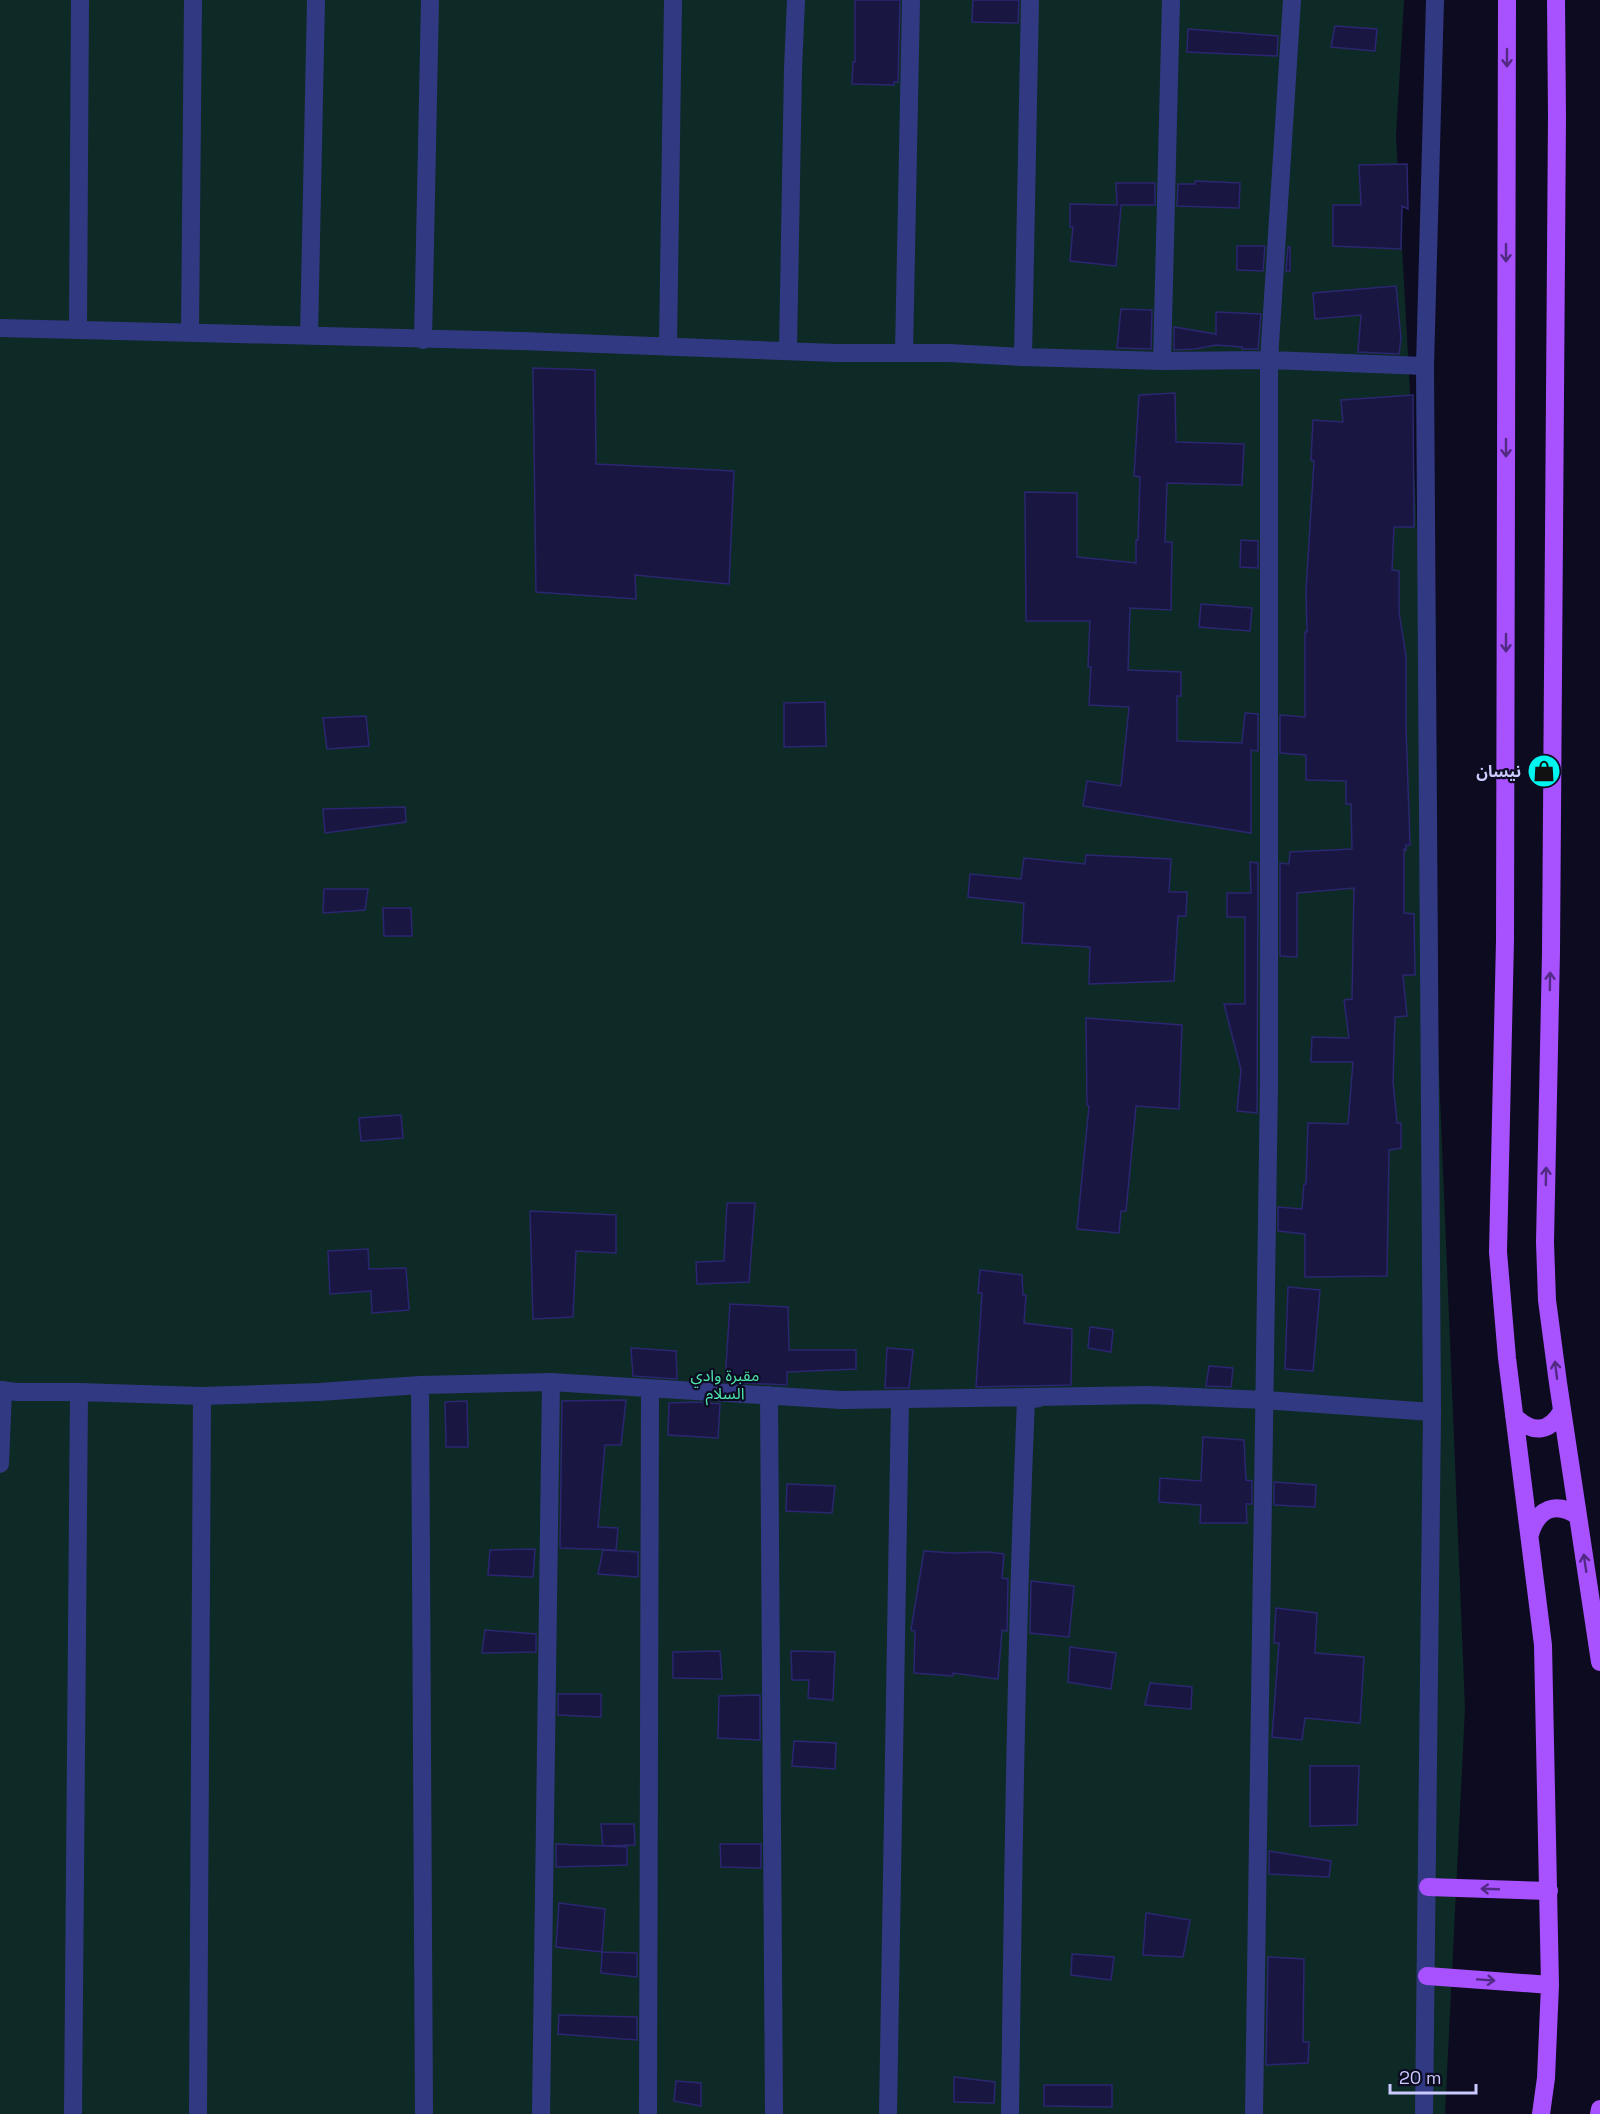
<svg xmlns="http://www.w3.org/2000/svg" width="1600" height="2114" viewBox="0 0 1600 2114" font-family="'Space Grotesk','Noto Sans Arabic',sans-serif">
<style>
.green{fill:#0e2a26}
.building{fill:#191642;stroke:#2b2670;stroke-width:1.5}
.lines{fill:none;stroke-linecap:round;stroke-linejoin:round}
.minor{stroke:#323983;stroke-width:18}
.major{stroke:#a851ff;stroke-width:18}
.oneway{stroke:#522a84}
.labels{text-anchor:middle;stroke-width:4.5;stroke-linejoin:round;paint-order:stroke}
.poi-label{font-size:16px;font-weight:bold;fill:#cacaff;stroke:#0c0b20;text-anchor:end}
.park-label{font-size:16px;fill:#4de7ae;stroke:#0c0b20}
</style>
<rect width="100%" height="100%" fill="#0c0b20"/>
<path class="green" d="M 0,0 L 1404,0 L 1396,136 L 1415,484 L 1465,1708 L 1445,2114 L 0,2114 Z"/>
<path class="building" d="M 855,0 L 900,0 L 898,82 L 894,82 L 894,85 L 852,84 L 853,62 L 855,62 Z
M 973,0 L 1019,0 L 1018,23 L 972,22 Z
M 1335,26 L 1377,29 L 1375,51 L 1331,47 Z
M 1188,29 L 1278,36 L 1277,56 L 1187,52 Z
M 1407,164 L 1408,209 L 1402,206 L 1401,249 L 1333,246 L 1333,205 L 1361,205 L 1359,165 Z
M 1195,181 L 1240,183 L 1239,208 L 1177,206 L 1178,184 L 1195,184 Z
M 1116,183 L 1155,183 L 1155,205 L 1121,205 L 1116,266 L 1070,261 L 1073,227 L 1070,227 L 1070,204 L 1117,205 Z
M 1237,246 L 1265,246 L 1263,271 L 1237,270 Z
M 1288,247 L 1290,247 L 1290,271 L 1286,271 Z
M 1396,286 L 1401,338 L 1399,354 L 1358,352 L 1361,315 L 1315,319 L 1313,293 Z
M 1121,309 L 1152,310 L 1151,349 L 1117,348 Z
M 1216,312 L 1261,314 L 1258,349 L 1242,349 L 1242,347 L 1216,345 L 1195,349 L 1174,350 L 1174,327 L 1216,334 Z
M 533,368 L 595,370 L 596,464 L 734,471 L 729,584 L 635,575 L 636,599 L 536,592 Z
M 1175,393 L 1176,442 L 1244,444 L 1242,485 L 1167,483 L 1165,542 L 1172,542 L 1171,610 L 1130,608 L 1128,670 L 1181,672 L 1181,696 L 1177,696 L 1177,741 L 1242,743 L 1245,713 L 1258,714 L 1258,751 L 1251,750 L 1251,833 L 1083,806 L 1087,781 L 1121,786 L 1129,707 L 1089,705 L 1091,667 L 1088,667 L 1090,621 L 1026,621 L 1025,492 L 1077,493 L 1077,557 L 1136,563 L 1136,540 L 1138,540 L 1140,477 L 1134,476 L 1139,395 Z
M 1413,395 L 1414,527 L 1394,527 L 1392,570 L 1399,571 L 1399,612 L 1406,656 L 1406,727 L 1410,845 L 1406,845 L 1406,850 L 1404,849 L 1404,913 L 1414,914 L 1415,975 L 1403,975 L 1407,1016 L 1395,1017 L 1393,1082 L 1397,1123 L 1401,1123 L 1401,1148 L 1389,1150 L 1387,1276 L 1305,1277 L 1305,1234 L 1278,1231 L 1278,1207 L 1302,1209 L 1304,1184 L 1306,1184 L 1308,1123 L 1348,1124 L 1353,1062 L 1311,1062 L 1312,1037 L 1349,1038 L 1344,1000 L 1352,999 L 1354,888 L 1297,893 L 1297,957 L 1280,956 L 1280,863 L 1289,864 L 1290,852 L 1352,849 L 1351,804 L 1346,804 L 1346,781 L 1306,780 L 1306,755 L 1280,753 L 1280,715 L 1305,717 L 1305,632 L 1307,632 L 1306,591 L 1314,461 L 1311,460 L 1313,420 L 1343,422 L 1341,400 Z
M 1241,540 L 1258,541 L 1258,568 L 1240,567 Z
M 1201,604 L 1252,608 L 1250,631 L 1199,627 Z
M 825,702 L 826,746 L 784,747 L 784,703 Z
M 366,716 L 369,746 L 327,749 L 323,718 Z
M 405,807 L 406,822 L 325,833 L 323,809 Z
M 1086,855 L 1171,859 L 1169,892 L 1187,892 L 1186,916 L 1178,916 L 1174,981 L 1089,984 L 1090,947 L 1022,943 L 1024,903 L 968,897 L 970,874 L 1021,879 L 1024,858 L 1085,864 Z
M 1250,862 L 1258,863 L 1257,1113 L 1237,1111 L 1241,1070 L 1224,1004 L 1245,1004 L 1245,917 L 1227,917 L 1227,893 L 1251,893 Z
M 324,889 L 368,889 L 365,910 L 323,913 Z
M 383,908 L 411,908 L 412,936 L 384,936 Z
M 1086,1018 L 1182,1025 L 1179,1109 L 1136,1106 L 1126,1211 L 1121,1211 L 1119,1233 L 1077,1229 L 1089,1106 L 1087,1105 Z
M 401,1115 L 403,1138 L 361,1141 L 359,1118 Z
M 727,1203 L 755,1203 L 749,1282 L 697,1284 L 696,1262 L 724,1261 Z
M 530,1211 L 616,1215 L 616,1253 L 576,1251 L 573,1317 L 533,1319 Z
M 368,1249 L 369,1269 L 406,1268 L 409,1310 L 372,1313 L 371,1291 L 330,1294 L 328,1251 Z
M 980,1270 L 1022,1275 L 1023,1295 L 1026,1295 L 1024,1323 L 1072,1329 L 1071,1385 L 976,1387 L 982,1293 L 978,1293 Z
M 1288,1287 L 1320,1290 L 1313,1371 L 1285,1369 Z
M 730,1304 L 788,1307 L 789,1350 L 856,1350 L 856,1369 L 787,1372 L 787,1385 L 725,1382 Z
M 1090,1327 L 1113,1330 L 1111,1352 L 1088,1348 Z
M 631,1348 L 676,1351 L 677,1379 L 633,1376 Z
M 887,1348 L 913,1350 L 909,1388 L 885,1388 Z
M 1209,1366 L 1233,1368 L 1231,1387 L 1206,1386 Z
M 626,1400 L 621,1445 L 605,1445 L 598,1527 L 618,1528 L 616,1550 L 560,1548 L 562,1401 Z
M 467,1401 L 468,1447 L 446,1447 L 445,1402 Z
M 697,1402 L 720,1404 L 718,1438 L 668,1435 L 669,1403 Z
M 1203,1437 L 1244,1440 L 1246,1480 L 1252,1481 L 1252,1504 L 1246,1504 L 1247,1523 L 1200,1523 L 1201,1505 L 1159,1502 L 1160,1478 L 1201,1481 Z
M 1274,1482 L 1316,1485 L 1315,1507 L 1274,1505 Z
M 787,1484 L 835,1486 L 832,1513 L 786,1511 Z
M 535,1549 L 533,1577 L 488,1575 L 490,1550 Z
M 603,1550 L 638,1552 L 638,1577 L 598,1574 Z
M 924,1551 L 953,1553 L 988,1552 L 1004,1554 L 1002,1578 L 1008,1579 L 1007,1631 L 1002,1630 L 998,1679 L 953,1673 L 953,1676 L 914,1673 L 915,1631 L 911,1630 Z
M 1031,1581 L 1074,1586 L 1069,1637 L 1030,1633 Z
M 1276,1608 L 1317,1613 L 1315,1653 L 1364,1657 L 1360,1723 L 1305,1718 L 1302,1740 L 1272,1737 L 1279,1643 L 1274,1643 Z
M 485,1630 L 536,1634 L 536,1652 L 482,1653 Z
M 1070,1647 L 1116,1653 L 1111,1689 L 1068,1682 Z
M 720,1651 L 722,1679 L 673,1678 L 673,1652 Z
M 791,1651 L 835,1652 L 833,1700 L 808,1698 L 809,1680 L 792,1680 Z
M 1150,1683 L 1192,1687 L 1191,1709 L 1145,1705 Z
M 558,1694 L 601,1694 L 601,1717 L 558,1715 Z
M 760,1695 L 760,1740 L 718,1738 L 719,1696 Z
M 794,1741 L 836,1743 L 835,1769 L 792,1766 Z
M 1310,1766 L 1359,1766 L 1357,1825 L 1310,1826 Z
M 601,1824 L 634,1824 L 635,1845 L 603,1846 Z
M 556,1844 L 627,1847 L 627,1865 L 556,1867 Z
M 720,1844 L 761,1844 L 761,1868 L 721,1867 Z
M 1269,1851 L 1331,1861 L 1329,1877 L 1269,1874 Z
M 559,1903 L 605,1909 L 602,1952 L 556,1947 Z
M 1146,1913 L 1190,1920 L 1183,1957 L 1143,1955 Z
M 602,1952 L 637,1953 L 637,1977 L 601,1973 Z
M 1072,1954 L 1114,1957 L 1111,1980 L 1071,1975 Z
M 1268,1957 L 1304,1959 L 1303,2042 L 1309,2042 L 1308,2063 L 1266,2065 Z
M 559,2015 L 637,2017 L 637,2040 L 558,2034 Z
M 954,2077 L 995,2082 L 994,2103 L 954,2102 Z
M 676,2081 L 701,2083 L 701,2106 L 674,2101 Z
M 1044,2085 L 1112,2085 L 1112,2107 L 1044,2106 Z"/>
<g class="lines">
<path class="minor" d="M 0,328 L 522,341 L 836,353 L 949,353 L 1023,357 L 1162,361 L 1269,360 L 1425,366
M 78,329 L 80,0
M 190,333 L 193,0
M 309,336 L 316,0
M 423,340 L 430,0
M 668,347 L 673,0
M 788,350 L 793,69 L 796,0
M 904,353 L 911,0
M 1023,357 L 1030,0
M 1162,361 L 1171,0
M 420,1385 L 424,2114
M 0,1390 L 17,1392 L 79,1392 L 202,1396 L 319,1392 L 420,1385 L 551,1382 L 841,1400 L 1149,1395 L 1265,1400 L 1432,1412
M 769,1395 L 774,2114
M 0,1464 L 3,1390
M 73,2114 L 79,1392
M 198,2114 L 202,1396
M 541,2114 L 551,1382
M 648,2114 L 650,1389
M 888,2114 L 900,1400
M 1010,2114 C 1013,1876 1016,1638 1026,1400 L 1039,1398
M 1254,2114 L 1269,1082 L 1269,360 L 1292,0
M 1424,2114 L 1432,1412 L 1425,366 L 1435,0"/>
<path class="major" d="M 1507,0 L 1505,940 L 1498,1252 L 1507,1358 L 1543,1645 L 1550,1985 L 1546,2078 L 1541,2114
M 1556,0 L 1557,116 L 1551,952 L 1545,1242 L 1547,1300 L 1558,1383 L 1600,1662
M 1514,1416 C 1532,1434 1549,1433 1562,1411
M 1530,1534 C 1538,1508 1556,1501 1578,1516
M 1428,1887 L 1549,1891
M 1427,1976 L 1550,1985
M 1599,2114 L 1600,2109"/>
</g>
<defs><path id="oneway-shaft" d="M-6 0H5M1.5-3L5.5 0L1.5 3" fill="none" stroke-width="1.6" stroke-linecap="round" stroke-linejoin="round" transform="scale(1.5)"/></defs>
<g class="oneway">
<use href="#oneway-shaft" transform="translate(1507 58) rotate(90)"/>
<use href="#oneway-shaft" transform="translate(1506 253) rotate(90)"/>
<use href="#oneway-shaft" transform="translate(1506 448) rotate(90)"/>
<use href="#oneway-shaft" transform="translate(1506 643) rotate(90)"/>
<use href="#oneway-shaft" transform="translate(1550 981) rotate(-89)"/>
<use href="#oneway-shaft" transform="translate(1546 1176) rotate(-89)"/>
<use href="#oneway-shaft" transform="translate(1556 1370) rotate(-97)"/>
<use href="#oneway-shaft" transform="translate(1585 1563) rotate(-98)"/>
<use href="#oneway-shaft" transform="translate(1490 1889) rotate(-178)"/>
<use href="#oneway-shaft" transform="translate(1486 1980) rotate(4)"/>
</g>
<defs>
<symbol id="shop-disc" viewBox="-11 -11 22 22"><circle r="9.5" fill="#00f5ef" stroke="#0c0b20"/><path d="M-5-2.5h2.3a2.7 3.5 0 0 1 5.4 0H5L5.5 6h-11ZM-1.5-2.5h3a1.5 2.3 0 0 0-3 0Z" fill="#111"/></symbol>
</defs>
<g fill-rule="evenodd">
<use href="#shop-disc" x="1525" y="752" width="38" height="38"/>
</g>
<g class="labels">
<g class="poi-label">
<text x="1521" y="777">نيسان</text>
</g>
<g class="park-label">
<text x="725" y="1381">مقبرة وادي<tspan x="725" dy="18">السلام</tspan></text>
</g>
</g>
<path d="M1390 2084v9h86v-9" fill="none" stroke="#cacaff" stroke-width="3"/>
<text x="1399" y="2084" font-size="18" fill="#cacaff" stroke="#0c0b20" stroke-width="4.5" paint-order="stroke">20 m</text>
</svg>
